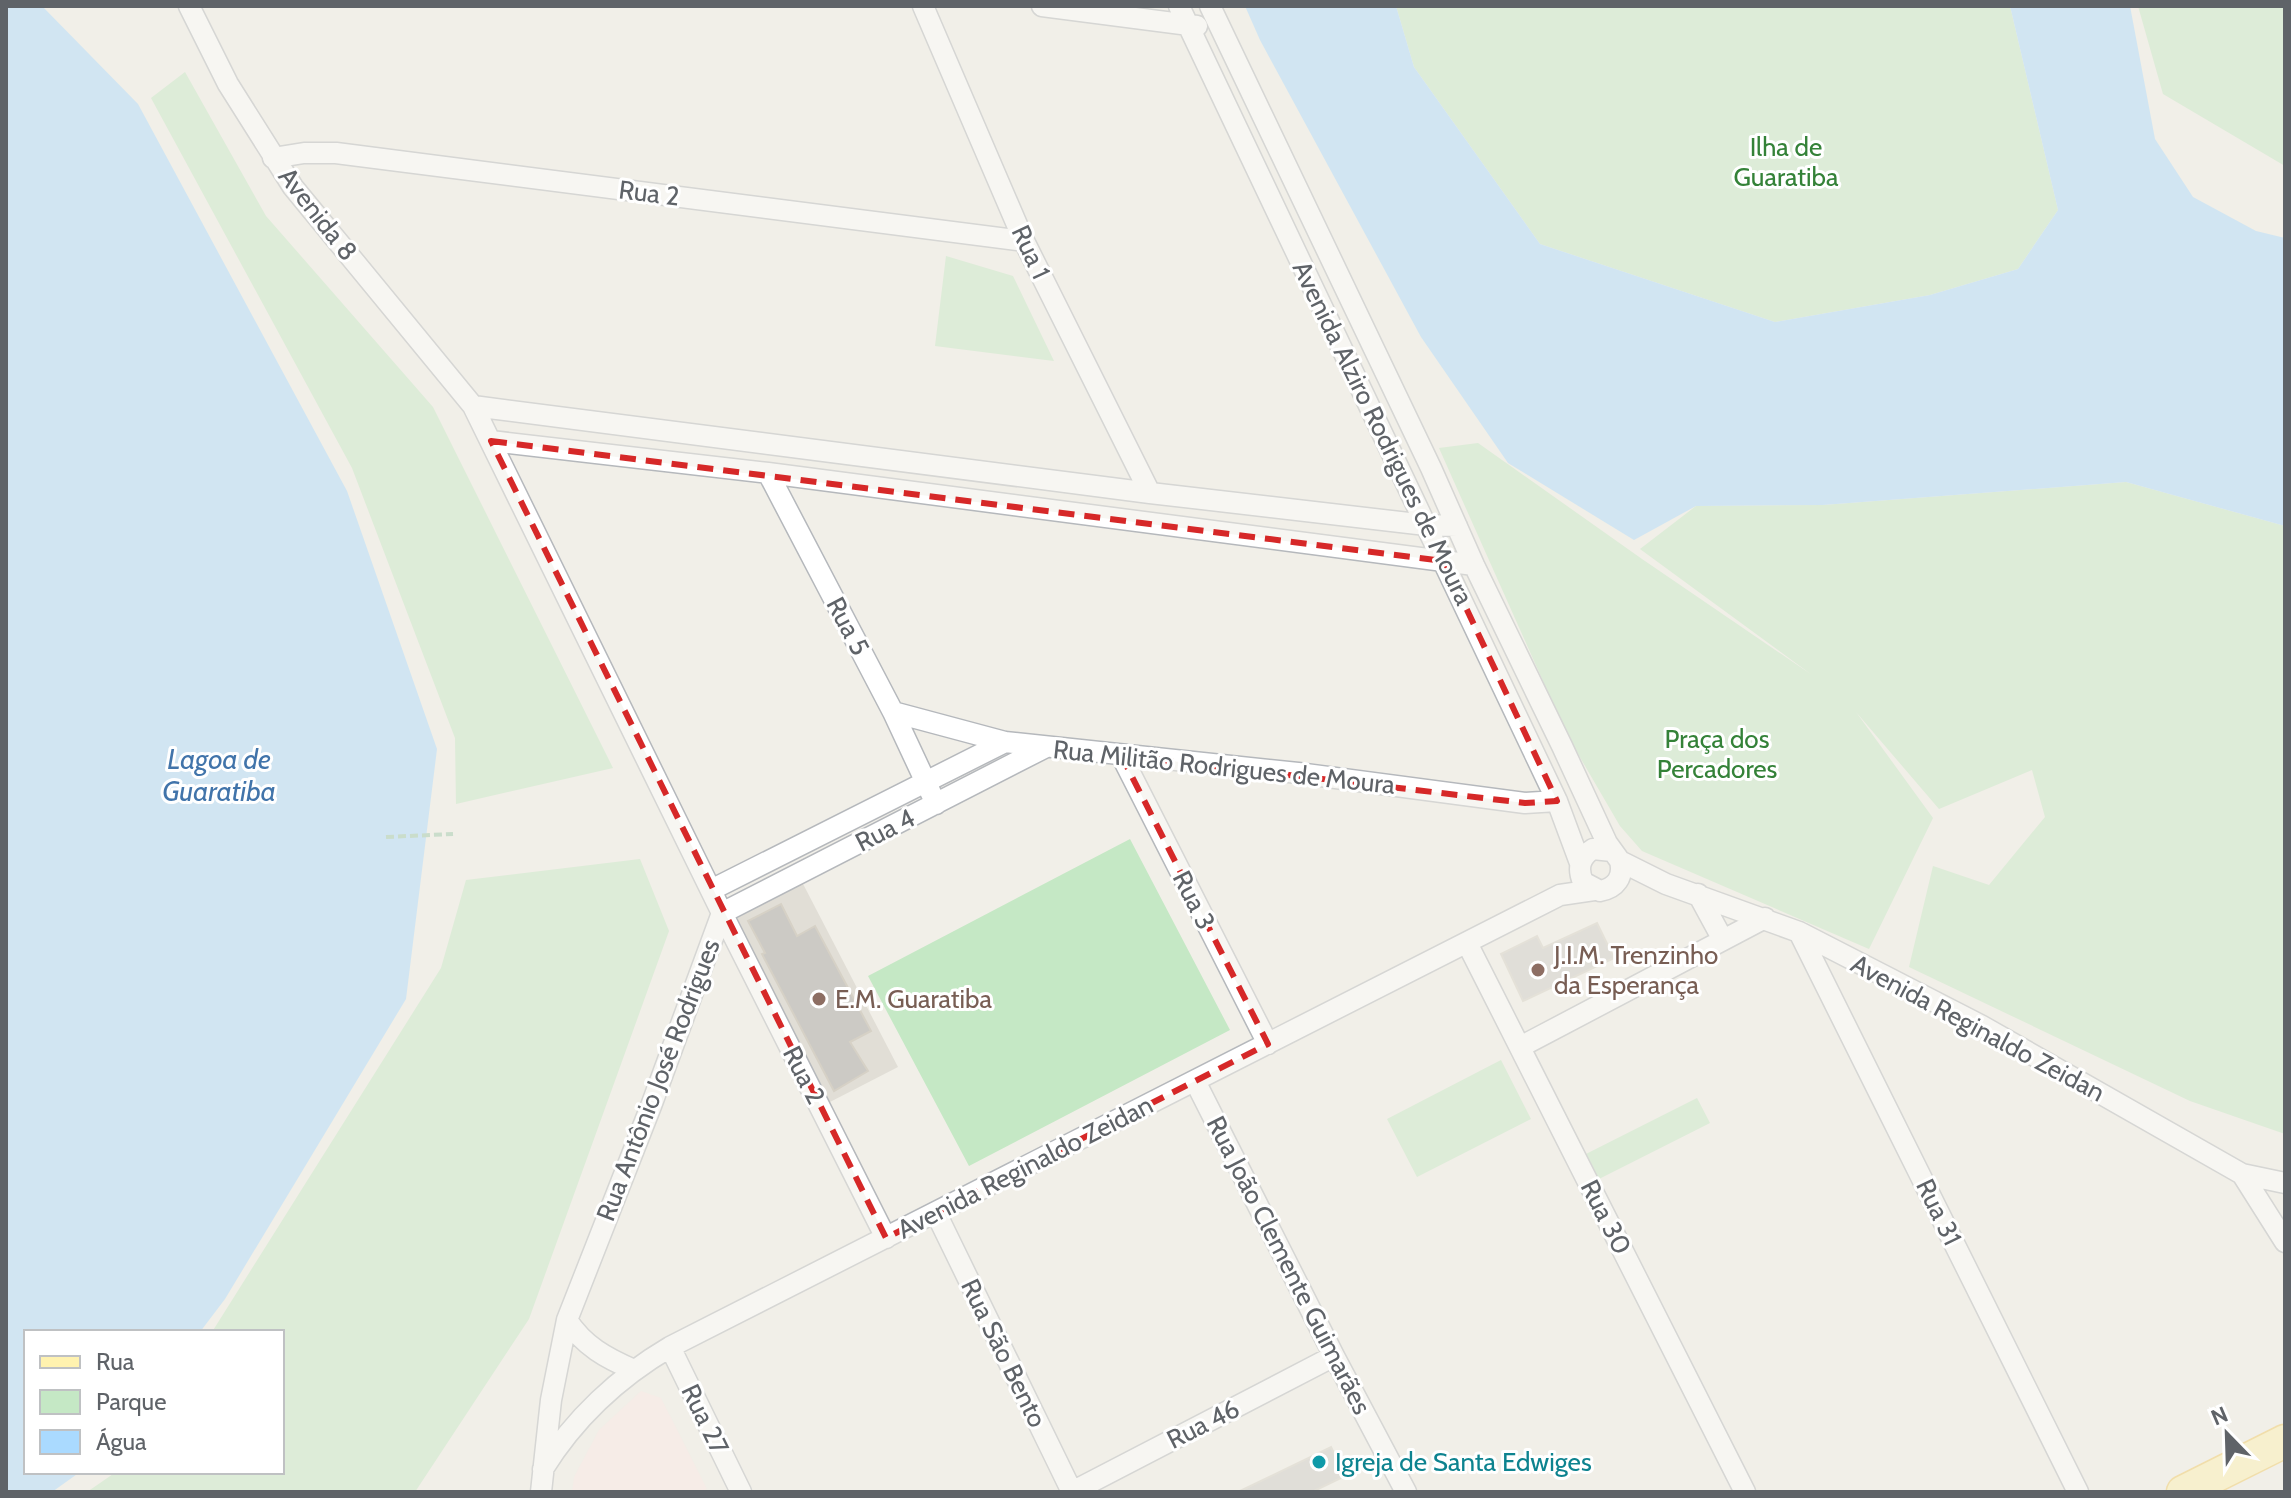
<svg xmlns="http://www.w3.org/2000/svg" width="2291" height="1498" viewBox="0 0 2291 1498" font-family="Cabin,sans-serif">
<style>
.education{fill:#e1ded6}
.medical{fill:#fce8e6}
.green{fill:#c5e8c5}
.water{fill:#aadaff}
.building{fill:#cccac5;stroke:#d6d1c6;stroke-width:2}
.lines{fill:none;stroke-linecap:round;stroke-linejoin:round}
.minor-casing{stroke:#b5b8bc;stroke-width:23}
.primary-casing{stroke:#f2c960;stroke-width:35}
.path{stroke:#9cc7a9;stroke-width:4;stroke-dasharray:8 4;stroke-linecap:butt}
.minor{stroke:#fff;stroke-width:20}
.primary{stroke:#fff2af;stroke-width:32}
.marked{fill:none;stroke:#d62828;stroke-width:6;stroke-dasharray:16 10;stroke-linejoin:round}
.education-dot{fill:#8d6e63;stroke:#fff;stroke-width:3}
.culture-dot{fill:#0f9aa8;stroke:#fff;stroke-width:3}
.labels{text-anchor:middle;stroke-width:6;stroke-linejoin:round;paint-order:stroke}
.park-label{font-size:26px;fill:#348238;stroke:#fff}
.street-label{font-size:26px;fill:#5f6368;stroke:#fff}
.education-label{font-size:26px;fill:#785e54;stroke:#fff;text-anchor:start}
.culture-label{font-size:26px;fill:#0d838f;stroke:#fff;text-anchor:start}
.water-label{font-size:28px;font-style:italic;fill:#4174aa;stroke:#fff}
</style>
<rect width="100%" height="100%" fill="#f1efe8"/>
<path class="education" d="M 801,880 L 898,1067 L 828,1103 L 731,916 Z"/>
<path class="medical" d="M 641,1391 L 661,1398 L 707,1489 L 700,1492 L 572,1492 L 574,1477 L 599,1430 Z"/>
<path class="green" d="M 1396,6 L 2010,6 L 2058,210 L 2018,269 L 1930,295 L 1775,322 L 1540,244 L 1414,67 Z
M 2138,6 L 2285,6 L 2285,166 L 2163,94 Z
M 185,72 L 266,216 L 433,407 L 613,768 L 456,804 L 455,738 L 352,468 L 151,98 Z
M 946,256 L 1013,276 L 1054,361 L 935,346 Z
M 1478,443 L 1642,559 L 1812,675 L 1640,549 L 1696,506 L 1823,505 L 2126,482 L 2285,526 L 2285,1134 L 2190,1101 L 1909,967 L 1933,866 L 1989,885 L 2045,817 L 2032,770 L 1939,809 L 1856,712 L 1933,818 L 1869,949 L 1642,851 L 1620,826 L 1567,735 L 1439,448 Z
M 1130,839 L 1230,1030 L 969,1166 L 868,976 Z
M 640,859 L 669,931 L 529,1319 L 415,1492 L 87,1492 L 116,1472 L 282,1472 L 282,1332 L 212,1332 L 441,968 L 466,880 Z
M 1501,1060 L 1531,1119 L 1417,1177 L 1387,1119 Z
M 1697,1098 L 1710,1123 L 1595,1181 L 1582,1156 Z"/>
<path class="water" d="M 6,6 L 42,6 L 138,104 L 347,491 L 437,749 L 406,999 L 225,1299 L 200,1332 L 26,1332 L 26,1472 L 80,1472 L 52,1492 L 6,1492 Z
M 1245,6 L 1396,6 L 1414,67 L 1540,244 L 1775,322 L 1930,295 L 2018,269 L 2058,210 L 2010,6 L 2130,6 L 2155,139 L 2193,197 L 2256,231 L 2285,238 L 2285,526 L 2126,482 L 1823,505 L 1696,506 L 1634,540 L 1508,463 L 1421,337 L 1260,40 Z"/>
<path class="building" d="M 781,904 L 797,936 L 815,926 L 871,1031 L 850,1042 L 868,1071 L 834,1091 L 762,954 L 765,953 L 748,921 Z
M 1597,923 L 1614,958 L 1523,1001 L 1501,954 L 1537,936 L 1543,948 Z
M 1331,1447 L 1345,1476 L 1312,1492 L 1238,1492 Z"/>
<g class="lines">
<defs>
<path id="minor" d="M 189,6 L 228,84 L 293,187 L 473,406 L 722,913 L 886,1238
M 923,6 L 1024,241 L 1150,493
M 1042,6 L 1197,26
M 1179,6 L 1557,801 L 1580,863
M 1210,6 L 1431,468 L 1474,565 L 1562,746 L 1607,843 L 1620,861 L 1666,884 L 1799,932 L 1982,1026 L 2242,1174 L 2285,1183
M 273,158 L 304,153 L 336,153 L 1024,241
M 473,406 L 1150,493 L 1426,525 L 1457,526
M 491,441 L 768,473 L 1474,565
M 768,473 L 893,712 L 936,804
M 893,712 L 1005,742 L 1298,773 L 1525,803 L 1557,801
M 1121,755 L 1268,1044
M 1612,851 L 1593,849 C 1580,857 1577,868 1583,882 L 1600,891 C 1616,888 1624,877 1620,861
M 711,890 L 1005,742
M 1698,894 L 1723,940
M 722,913 L 1046,747
M 1799,932 L 2078,1492
M 1467,943 L 1745,1492
M 1520,1047 L 1765,918
M 1195,1081 L 1334,1356 L 1406,1492
M 2242,1174 L 2285,1242
M 936,1213 L 1072,1492
M 567,1320 C 584,1346 606,1358 634,1370
M 670,1347 L 741,1492
M 543,1469 C 574,1419 619,1377 670,1347 L 1560,895 L 1594,890
M 541,1492 L 551,1400 L 567,1320 L 651,1106 L 722,913
M 1072,1492 L 1334,1356"/>
<path id="primary" d="M 2183,1492 L 2285,1441"/>
</defs>
<use href="#minor" class="minor-casing"/>
<use href="#primary" class="primary-casing"/>
<path class="path" d="M 386,837 L 453,834"/>
<use href="#minor" class="minor"/>
<use href="#primary" class="primary"/>
</g>
<path d="M0 0H2291V1498H0ZM 491,441 L 1444,561 L 1557,801 L 1525,803 L 1121,755 L 1268,1044 L 886,1238 Z" fill="#f1efe8" fill-opacity=".55" fill-rule="evenodd"/>
<path class="marked" d="M 491,441 L 1444,561 L 1557,801 L 1525,803 L 1121,755 L 1268,1044 L 886,1238 Z"/>
<g class="education-dot">
<circle cx="1538" cy="970" r="8"/>
<circle cx="819" cy="999" r="8"/>
</g>
<circle class="culture-dot" cx="1319" cy="1462" r="8"/>
<g class="labels">
<g class="park-label">
<text x="1786" y="156">Ilha de<tspan x="1786" dy="30">Guaratiba</tspan></text>
<text x="1717" y="748">Praça dos<tspan x="1717" dy="30">Percadores</tspan></text>
</g>
<g class="street-label">
<text transform="translate(649 193) rotate(7)" y="9">Rua 2</text>
<text transform="translate(318 214) rotate(52)" y="9">Avenida 8</text>
<text transform="translate(1031 252) rotate(65)" y="9">Rua 1</text>
<text transform="translate(1383 433) rotate(64)" y="9">Avenida Alziro Rodrigues de Moura</text>
<text transform="translate(848 626) rotate(62)" y="9">Rua 5</text>
<text transform="translate(1224 767) rotate(6)" y="9">Rua Militão Rodrigues de Moura</text>
<text transform="translate(885 830) rotate(-27)" y="9">Rua 4</text>
<text transform="translate(1194 900) rotate(63)" y="9">Rua 3</text>
<text transform="translate(1978 1028) rotate(28)" y="9">Avenida Reginaldo Zeidan</text>
<text transform="translate(804 1075) rotate(63)" y="9">Rua 2</text>
<text transform="translate(658 1080) rotate(-69)" y="9">Rua Antônio José Rodrigues</text>
<text transform="translate(1025 1167) rotate(-27)" y="9">Avenida Reginaldo Zeidan</text>
<text transform="translate(1939 1212) rotate(64)" y="9">Rua 31</text>
<text transform="translate(1606 1217) rotate(63)" y="9">Rua 30</text>
<text transform="translate(1289 1265) rotate(63)" y="9">Rua João Clemente Guimarães</text>
<text transform="translate(1004 1353) rotate(64)" y="9">Rua São Bento</text>
<text transform="translate(705 1419) rotate(64)" y="9">Rua 27</text>
<text transform="translate(1203 1424) rotate(-27)" y="9">Rua 46</text>
</g>
<g class="education-label">
<text x="1554" y="964">J.I.M. Trenzinho<tspan x="1554" dy="30">da Esperança</tspan></text>
<text x="835" y="1008">E.M. Guaratiba</text>
</g>
<g class="culture-label">
<text x="1335" y="1471">Igreja de Santa Edwiges</text>
</g>
<g class="water-label">
<text x="219" y="769">Lagoa de<tspan x="219" dy="32">Guaratiba</tspan></text>
</g>
</g>
<rect width="2291" height="1498" fill="none" stroke="#5f6368" stroke-width="16"/>
<rect x="24" y="1330" width="260" height="144" fill="#ffffff" stroke="#bfc1c3" stroke-width="2"/>
<rect x="40" y="1356" width="40" height="12" fill="#fff2af" stroke="#bfc1c3" stroke-width="2"/>
<text x="96" y="1370" font-size="24" fill="#5f6368">Rua</text>
<rect x="40" y="1390" width="40" height="24" fill="#c5e8c5" stroke="#bfc1c3" stroke-width="2"/>
<text x="96" y="1410" font-size="24" fill="#5f6368">Parque</text>
<rect x="40" y="1430" width="40" height="24" fill="#aadaff" stroke="#bfc1c3" stroke-width="2"/>
<text x="96" y="1450" font-size="24" fill="#5f6368">Água</text>
<g transform="translate(2227 1434) rotate(337)" stroke="#ffffff" stroke-width="6" paint-order="stroke">
<path d="M0-6L14 30L0 20L-14 30Z" fill="#5f6368"/>
<text y="-12" font-size="22" font-weight="bold" text-anchor="middle" fill="#5f6368">N</text>
</g>
</svg>
